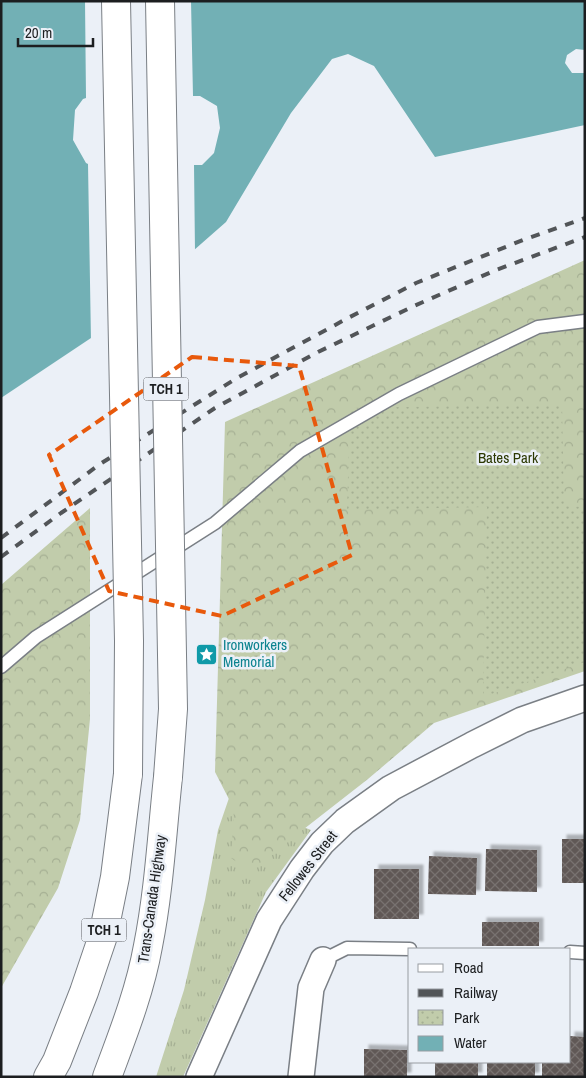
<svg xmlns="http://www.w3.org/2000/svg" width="586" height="1078" viewBox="0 0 586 1078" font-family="'Archivo Narrow',sans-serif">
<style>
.grass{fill:url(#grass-tufts)}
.forest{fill:url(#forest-crowns)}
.park{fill:url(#park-dots)}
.water{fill:#72b0b5}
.pier{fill:#ebf0f7}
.building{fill:url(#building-cross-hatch);filter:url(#shadow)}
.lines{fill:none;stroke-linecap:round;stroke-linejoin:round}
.lane-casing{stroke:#7a7f85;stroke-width:15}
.street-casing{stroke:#7a7f85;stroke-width:28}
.highway-casing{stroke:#7a7f85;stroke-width:30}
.lane{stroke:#fff;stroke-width:12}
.street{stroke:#fff;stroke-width:25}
.highway{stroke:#fff;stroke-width:28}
.rail{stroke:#525558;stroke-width:4;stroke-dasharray:9 9;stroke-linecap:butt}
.highway-bridge-casing{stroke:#7a7f85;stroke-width:30;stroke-linecap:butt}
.highway-bridge{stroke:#fff;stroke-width:28}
.marked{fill:none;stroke:#e8590c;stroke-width:4;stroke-dasharray:10 6;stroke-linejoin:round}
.labels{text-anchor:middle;stroke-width:5;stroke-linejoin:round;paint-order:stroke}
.shield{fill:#ebf0f7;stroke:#5a5d60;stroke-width:1}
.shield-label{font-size:14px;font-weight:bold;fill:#1c1e20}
.park-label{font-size:15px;fill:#2c3903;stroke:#ebf0f7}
.culture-label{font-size:15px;fill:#0d838f;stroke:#ebf0f7;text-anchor:start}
.street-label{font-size:15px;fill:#1c1e20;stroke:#ebf0f7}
</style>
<defs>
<pattern id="grass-tufts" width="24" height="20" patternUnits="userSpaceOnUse" patternTransform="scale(1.25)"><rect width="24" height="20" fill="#c1ccab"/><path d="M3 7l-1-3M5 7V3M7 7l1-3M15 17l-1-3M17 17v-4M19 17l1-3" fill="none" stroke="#a5af93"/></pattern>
<pattern id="forest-crowns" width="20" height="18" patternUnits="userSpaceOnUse" patternTransform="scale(1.25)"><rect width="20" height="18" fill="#c1ccab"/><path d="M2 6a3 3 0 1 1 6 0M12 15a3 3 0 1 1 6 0" fill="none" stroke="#a5af93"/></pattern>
<pattern id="park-dots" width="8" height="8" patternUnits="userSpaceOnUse" patternTransform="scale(1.25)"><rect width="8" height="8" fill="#c1ccab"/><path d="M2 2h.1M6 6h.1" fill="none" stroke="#a5af93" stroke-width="1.8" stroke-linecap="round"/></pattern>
<pattern id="building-cross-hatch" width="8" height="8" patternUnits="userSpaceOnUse" patternTransform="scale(1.25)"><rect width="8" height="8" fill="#615957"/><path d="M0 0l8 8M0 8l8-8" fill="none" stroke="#787270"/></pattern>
<filter id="shadow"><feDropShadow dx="4.5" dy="-4.5" stdDeviation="1" flood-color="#0004"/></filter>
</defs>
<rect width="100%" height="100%" fill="#ebf0f7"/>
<path class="grass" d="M 229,798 L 311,830 L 266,892 L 183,1077 L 156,1077 L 184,990 L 205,900 L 218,830 Z"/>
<path class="forest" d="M 585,260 L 585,671 L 434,723 L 368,779 L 250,871 L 231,858 L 234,809 L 215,772 L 225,422 Z
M 90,508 L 90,719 L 80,820 L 58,888 L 1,988 L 1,585 Z"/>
<path class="park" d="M 562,404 L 564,506 L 585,507 L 585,662 L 483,697 L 487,507 L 347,510 L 350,408 Z"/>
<path class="water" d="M 1,1 L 585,1 L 585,125 L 435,157 L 374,66 L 348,54 L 332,59 L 291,113 L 226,222 L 103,330 L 1,398 Z"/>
<path class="pier" d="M 85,1 L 191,1 L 193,96 L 200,96 L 217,106 L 220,128 L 214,153 L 202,165 L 194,165 L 195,252 L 104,332 L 91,341 L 88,164 L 86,163 L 73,140 L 75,110 L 83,99 L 86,98 Z
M 576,49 L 585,50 L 585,73 L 572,73 L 565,63 L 567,55 Z"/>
<path class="building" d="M 562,839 L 585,839 L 585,883 L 562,883 Z
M 486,849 L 537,850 L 537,892 L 485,891 Z
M 429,856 L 477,858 L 476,895 L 428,894 Z
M 374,869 L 419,869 L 419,919 L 374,919 Z
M 482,922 L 539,922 L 539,946 L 482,946 Z
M 570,1036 L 585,1037 L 585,1077 L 542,1077 L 542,1062 L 570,1062 Z
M 364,1049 L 407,1050 L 407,1077 L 364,1077 Z
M 435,1062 L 478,1062 L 478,1077 L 435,1076 Z
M 487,1062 L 535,1062 L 535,1077 L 487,1077 Z"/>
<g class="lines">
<defs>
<path id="lane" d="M 1,667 L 36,637 L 215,523 L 300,451 L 399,394 L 538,327 L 585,321
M 570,952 L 585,953
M 323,960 L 347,948 L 410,949"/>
<path id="street" d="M 199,1077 L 269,920 L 302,869 L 322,843 L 345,821 L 391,788 L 472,745 L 522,720 L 585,698
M 301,1077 L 311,988 L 323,960"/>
<path id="highway" d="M 48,1077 L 57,1061 L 84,992 L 103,936 L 115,877 L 128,774
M 107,1077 C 123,1034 140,991 148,946 C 159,891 162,833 168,777"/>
</defs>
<use href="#lane" class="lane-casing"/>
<use href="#street" class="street-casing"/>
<use href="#highway" class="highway-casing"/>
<use href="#lane" class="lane"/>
<use href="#street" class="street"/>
<use href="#highway" class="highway"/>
<path class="rail" d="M 1,538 L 100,464 L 237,378 L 348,318 L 416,283 L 523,240 L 585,218
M 1,557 L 61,513 L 215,408 L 318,352 L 414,306 L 496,270 L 585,237"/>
<defs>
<path id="highway-bridge" d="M 116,1 L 129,641 L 128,774
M 160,1 L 173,709 L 168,777"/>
</defs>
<use href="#highway-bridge" class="highway-bridge-casing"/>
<use href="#highway-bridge" class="highway-bridge"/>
</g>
<path class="marked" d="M 192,357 L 299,366 L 352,555 L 222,616 L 109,591 L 49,455 Z"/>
<defs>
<symbol id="sight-square" viewBox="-11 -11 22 22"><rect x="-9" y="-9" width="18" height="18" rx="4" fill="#0f9aa8" stroke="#ebf0f7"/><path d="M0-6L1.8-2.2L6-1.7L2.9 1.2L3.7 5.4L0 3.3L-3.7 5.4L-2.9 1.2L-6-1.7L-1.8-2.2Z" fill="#fff"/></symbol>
</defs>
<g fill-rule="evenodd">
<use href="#sight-square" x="194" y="642" width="25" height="25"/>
</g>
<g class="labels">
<g class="shield">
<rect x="143.5" y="377.5" width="45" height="23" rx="4"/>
<rect x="81.5" y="918.5" width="45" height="23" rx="4"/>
</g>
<g class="shield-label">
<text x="166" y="394">TCH 1</text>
<text x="104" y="935">TCH 1</text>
</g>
<g class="park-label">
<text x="508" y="463">Bates Park</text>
</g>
<g class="culture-label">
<text x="223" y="650">Ironworkers<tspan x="223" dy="17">Memorial</tspan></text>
</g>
<g class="street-label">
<text transform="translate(308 866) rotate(-52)" y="5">Fellowes Street</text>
<text transform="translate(152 899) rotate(-82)" y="5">Trans-Canada Highway</text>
</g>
</g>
<rect width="586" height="1078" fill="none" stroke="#1c1e20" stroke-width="5"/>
<rect x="408" y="948" width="162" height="115" fill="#ebf0f7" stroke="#989ca1"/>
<rect x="418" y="964" width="25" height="8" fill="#ffffff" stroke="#989ca1"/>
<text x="454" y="973" font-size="15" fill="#1c1e20">Road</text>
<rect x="418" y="989" width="25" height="8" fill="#525558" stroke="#989ca1"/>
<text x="454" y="998" font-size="15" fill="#1c1e20">Railway</text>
<rect x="418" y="1010" width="25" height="15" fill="url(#park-dots)" stroke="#989ca1"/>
<text x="454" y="1023" font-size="15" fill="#1c1e20">Park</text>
<rect x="418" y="1036" width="25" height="15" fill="#72b0b5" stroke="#989ca1"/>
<text x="454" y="1048" font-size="15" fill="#1c1e20">Water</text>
<path d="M18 38v8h75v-8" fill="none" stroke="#1c1e20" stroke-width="2.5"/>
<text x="25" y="38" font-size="15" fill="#1c1e20" stroke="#ebf0f7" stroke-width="4" paint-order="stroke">20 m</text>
</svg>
